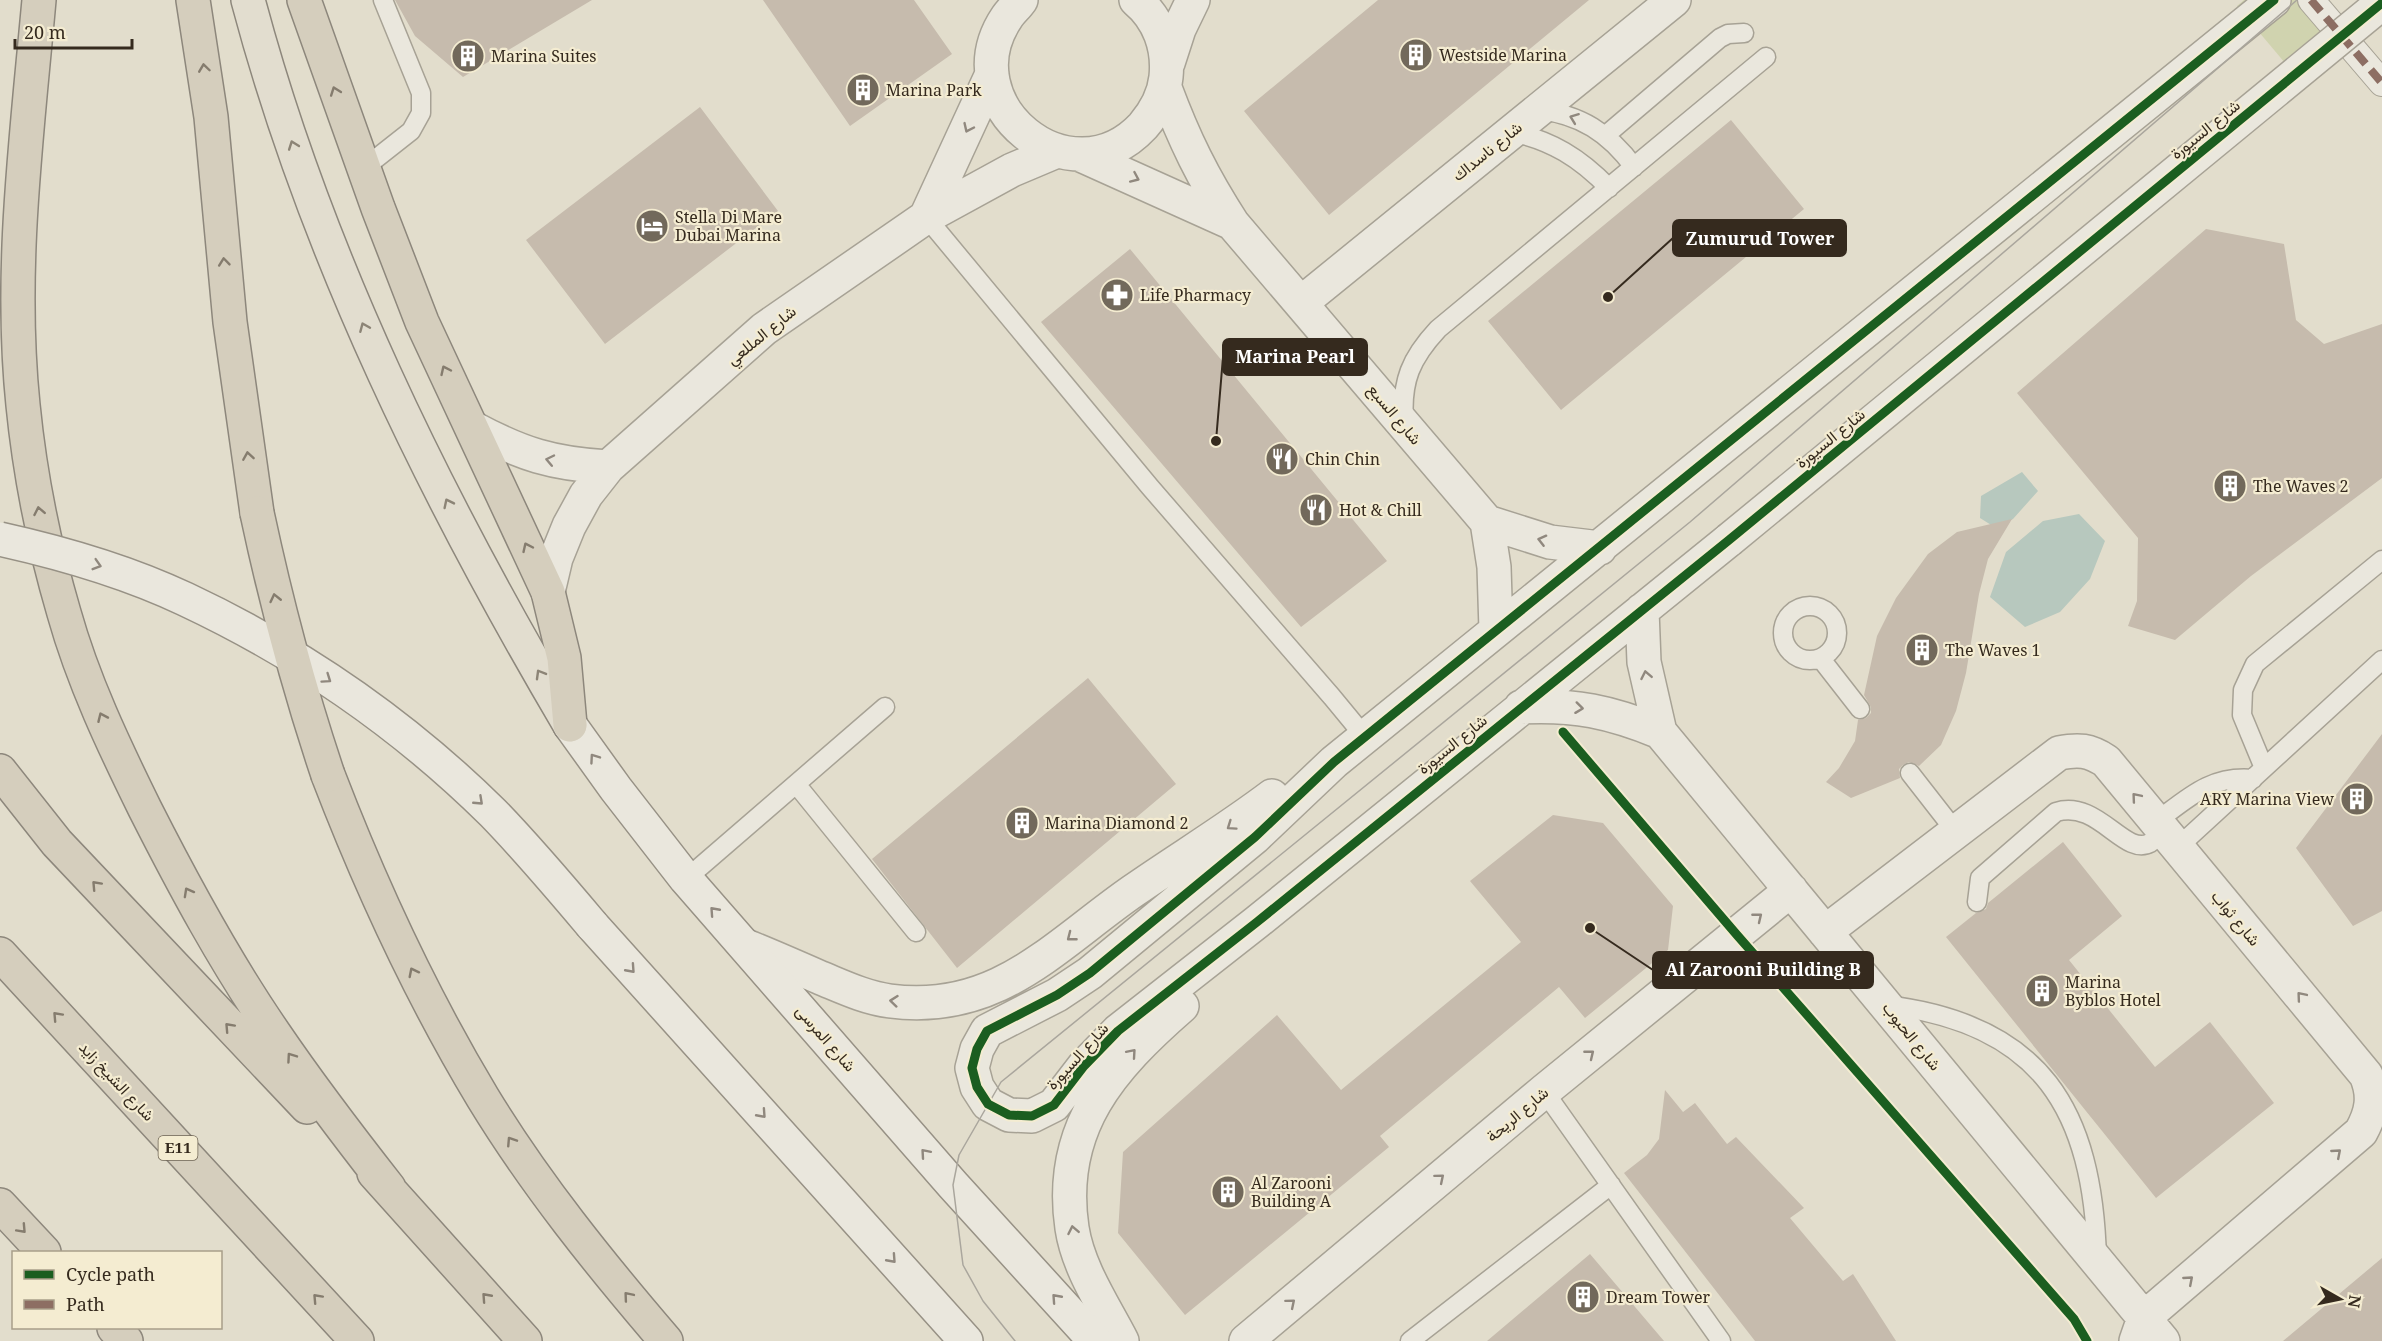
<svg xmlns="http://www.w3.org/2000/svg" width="2382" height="1341" viewBox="0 0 2382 1341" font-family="'Noto Serif',Vazirmatn,serif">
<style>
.green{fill:#d0d3af}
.water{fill:#b7c8be}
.pier{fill:#e2ddcc}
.building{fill:#c6bbad}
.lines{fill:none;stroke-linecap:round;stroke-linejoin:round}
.service-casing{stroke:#a7a295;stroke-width:21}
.pedestrian-casing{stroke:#a7a295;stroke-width:28}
.minor-casing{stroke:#a7a295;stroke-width:36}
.secondary-casing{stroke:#979185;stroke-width:36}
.primary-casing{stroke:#8d877c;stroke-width:36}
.motorway-casing{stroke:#8d877c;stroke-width:36}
.service{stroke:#eae7dd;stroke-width:18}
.pedestrian{stroke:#eae7dd;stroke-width:26}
.minor{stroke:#eae7dd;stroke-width:33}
.secondary{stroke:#eae7dd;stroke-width:33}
.primary{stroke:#e2ddcf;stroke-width:33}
.motorway{stroke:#d5cebd;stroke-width:33}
.tram{stroke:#aaa69d;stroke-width:1.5}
.minor-bridge-casing{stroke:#a7a295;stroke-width:36;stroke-linecap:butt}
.secondary-bridge-casing{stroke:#979185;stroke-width:36;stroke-linecap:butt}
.motorway-bridge-casing{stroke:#8d877c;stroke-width:36;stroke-linecap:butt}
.minor-bridge{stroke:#eae7dd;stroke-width:33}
.secondary-bridge{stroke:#eae7dd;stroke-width:33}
.motorway-bridge{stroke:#d5cebd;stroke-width:33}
.quiet{stroke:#8d6e63;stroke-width:8;stroke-dasharray:15 8;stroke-linecap:butt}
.cycleway-casing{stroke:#f4ecd1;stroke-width:13}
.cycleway{stroke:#1b5e20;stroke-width:9}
.oneway{stroke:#857c6e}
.oneway2{stroke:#90887e}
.oneway3{stroke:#8c8476}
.labels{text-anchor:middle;stroke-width:4.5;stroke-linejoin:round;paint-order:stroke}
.shield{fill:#f4ecd1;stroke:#6e6454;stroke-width:1.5}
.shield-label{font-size:15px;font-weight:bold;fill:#352a1e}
.poi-label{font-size:16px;fill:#352a1e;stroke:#f4ecd1;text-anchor:start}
.street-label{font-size:16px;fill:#352a1e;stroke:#f4ecd1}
.leader{fill:none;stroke:#352a1e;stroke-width:2}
.callout-dot{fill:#352a1e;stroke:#f4ecd1;stroke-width:2}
.callout{fill:#352a1e;stroke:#352a1e;stroke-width:2}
.callout-label{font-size:18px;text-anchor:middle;font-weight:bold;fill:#fff}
</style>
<rect width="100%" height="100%" fill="#e2ddcc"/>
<path class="green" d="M 2244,0 L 2296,0 L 2339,51 L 2302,83 L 2237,6 Z"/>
<path class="water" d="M 2022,472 L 2038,491 L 2013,519 L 1996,528 L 1980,518 L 1981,496 Z
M 2079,514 L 2105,541 L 2090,579 L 2060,612 L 2025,627 L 1990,597 L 2006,552 L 2043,521 Z"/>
<path class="pier" d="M 2321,0 L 2382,0 L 2382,49 L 2369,59 Z"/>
<path class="building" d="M 395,0 L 592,0 L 463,77 L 415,36 Z
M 763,0 L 914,0 L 952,54 L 850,126 Z
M 1378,0 L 1589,0 L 1329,215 L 1244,111 Z
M 700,107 L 778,211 L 605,344 L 526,240 Z
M 1731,120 L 1804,209 L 1561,410 L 1488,321 Z
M 2206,229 L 2284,244 L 2296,320 L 2324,344 L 2382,324 L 2382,478 L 2251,576 L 2175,640 L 2128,626 L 2137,601 L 2138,538 L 2017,393 Z
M 1130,249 L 1387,561 L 1301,627 L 1041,322 Z
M 2012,519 L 1988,559 L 1979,594 L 1966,673 L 1956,711 L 1941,745 L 1919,766 L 1909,762 L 1903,765 L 1899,769 L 1900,778 L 1851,798 L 1826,782 L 1839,768 L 1855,741 L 1858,720 L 1866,718 L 1871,713 L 1871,707 L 1864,695 L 1877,636 L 1896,598 L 1928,554 L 1957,532 Z
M 1088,678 L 1176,784 L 957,968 L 872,859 Z
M 2382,734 L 2382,911 L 2353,926 L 2296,848 Z
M 1553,815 L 1603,823 L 1673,906 L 1668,950 L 1585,1018 L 1559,987 L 1380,1136 L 1389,1147 L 1185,1315 L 1118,1233 L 1123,1152 L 1277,1015 L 1341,1090 L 1521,942 L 1470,881 Z
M 2063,842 L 2122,916 L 2069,960 L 2155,1067 L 2210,1022 L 2274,1103 L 2156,1198 L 1946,937 L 1976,913 L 1986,909 L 1988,903 Z
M 1665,1090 L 1683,1112 L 1695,1103 L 1727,1144 L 1736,1137 L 1804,1208 L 1790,1218 L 1843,1281 L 1853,1274 L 1896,1341 L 1755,1341 L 1624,1173 L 1647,1155 L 1659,1139 Z
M 1590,1254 L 1664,1341 L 1487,1341 Z
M 2382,1258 L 2382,1341 L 2283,1341 Z"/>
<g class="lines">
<defs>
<path id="service" d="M 1538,110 C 1580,114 1609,133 1634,167
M 1511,132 C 1551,140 1580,158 1609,188
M 1606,135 L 1720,38 L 1728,34 L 1744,33
M 364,168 L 411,131 L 421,113 L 421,93 L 383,0
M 926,217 L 1150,487 L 1332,697 L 1365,737
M 1404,421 C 1401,381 1411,358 1438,329 L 1766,57
M1783 633a27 27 0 1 1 54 0a27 27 0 1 1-54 0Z
M 1821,659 L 1860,709
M 2264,768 L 2242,715 L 2243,690 L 2255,664 L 2382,560
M 1910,773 L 1956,832
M 796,784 L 916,932
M 2157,821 C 2188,798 2211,775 2253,779
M 2178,847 L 2382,660
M 686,879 L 885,707
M 1977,902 L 1980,878 L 2056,812 C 2098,799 2124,857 2150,843 C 2155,840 2160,834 2164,830
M 1886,1005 C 2042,1024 2093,1110 2097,1259
M 1544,1091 L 1721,1341
M 1410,1341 L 1611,1185"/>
<path id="pedestrian" d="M 2311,0 L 2382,83"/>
<path id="minor" d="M 1021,0 C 1017,6 1011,11 1007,17 C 948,104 1070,204 1143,126 C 1155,112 1164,96 1166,77 C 1169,48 1159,19 1136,0
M 1168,63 L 1179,29 L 1193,0
M 1165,88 C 1184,139 1203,178 1233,224 L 1487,522 L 1550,542 L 1600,548
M 1081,155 L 1232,223
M 926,217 L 992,74
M 1301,303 L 1674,0
M 473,428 C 521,454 553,464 608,467
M 1487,522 L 1494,567 L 1496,630
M 1729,540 L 1257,922 L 1118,1031 L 1084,1066 L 1054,1105 L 1032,1116 L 1009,1115 L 988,1104 L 977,1087 L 972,1068 L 977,1049 L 987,1031 L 1057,995 L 1090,973 L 1255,837 L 1334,762 L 2274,0
M 548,592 L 556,558 L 569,526 L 586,495 L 608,467 L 764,329 L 926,217 L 1012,170 L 1057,151
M 1642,610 L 1644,662 L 1660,732 L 2163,1341
M 1521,707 C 1574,704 1611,712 1660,732
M 1825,932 L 2059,753 C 2079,749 2089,750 2106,761 L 2366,1075 C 2375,1096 2372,1112 2361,1132 L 2144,1318 L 2136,1341
M 746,946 C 771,956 796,967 821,978 C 843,987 866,998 890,1001 C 997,1015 1054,946 1133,891 C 1179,859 1227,830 1272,796
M 1122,1341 C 1104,1306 1078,1268 1072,1228 C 1057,1128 1111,1068 1182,1006
M 1246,1341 L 1544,1091 L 1791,890"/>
<path id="secondary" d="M 570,725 L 616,789 L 686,879 L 953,1185 L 1095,1341
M 592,925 L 966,1341"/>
<path id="primary" d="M 248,0 C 316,256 436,498 570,725"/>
<path id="motorway" d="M 39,0 C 27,134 9,270 23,405 C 30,476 44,545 64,613 C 83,681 114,746 145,809 C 184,886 225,962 274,1033 C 310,1086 349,1137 389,1188
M 193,0 L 211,117 L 230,322 L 257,513
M 304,0 L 378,208 L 422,322 L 548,592 L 564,658 L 570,725
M 0,771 L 57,843 L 307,1107
M 328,775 C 371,887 421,995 483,1098 C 536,1185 600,1264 666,1341
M 0,954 L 357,1341
M 374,1173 L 525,1341
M 0,1205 L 44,1252
M 114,1328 L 126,1341"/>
</defs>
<use href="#service" class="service-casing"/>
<use href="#pedestrian" class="pedestrian-casing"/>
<use href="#minor" class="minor-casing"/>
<use href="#secondary" class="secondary-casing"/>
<use href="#primary" class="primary-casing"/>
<use href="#motorway" class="motorway-casing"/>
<use href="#service" class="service"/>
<use href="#pedestrian" class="pedestrian"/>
<use href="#minor" class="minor"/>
<use href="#secondary" class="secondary"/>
<use href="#primary" class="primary"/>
<use href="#motorway" class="motorway"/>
<path class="tram" d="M 1015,1341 L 983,1301 L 963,1265 L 953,1185 L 959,1155 L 1001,1082 L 1690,522 L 2297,0"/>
<defs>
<path id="minor-bridge" d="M 1729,540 L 2382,3"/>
<path id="secondary-bridge" d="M 0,539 C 63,553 126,571 185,599 C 298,652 404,725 493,813 C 528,849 560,887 592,925"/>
<path id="motorway-bridge" d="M 257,513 C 276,602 299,689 328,775"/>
</defs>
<use href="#minor-bridge" class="minor-bridge-casing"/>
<use href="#secondary-bridge" class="secondary-bridge-casing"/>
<use href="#motorway-bridge" class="motorway-bridge-casing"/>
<use href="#minor-bridge" class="minor-bridge"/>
<use href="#secondary-bridge" class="secondary-bridge"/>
<use href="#motorway-bridge" class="motorway-bridge"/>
<path class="quiet" d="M 2311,0 L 2382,83"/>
<defs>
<path id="cycleway" d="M 2274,0 L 1334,762 L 1255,837 L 1090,973 L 1057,995 L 987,1031 L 977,1049 L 972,1068 L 977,1087 L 988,1104 L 1009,1115 L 1032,1116 L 1054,1105 L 1084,1066 L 1118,1031 L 1257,922 L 1729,540 L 2382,3
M 1563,732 L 1737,935 L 2074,1319 L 2087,1341"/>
</defs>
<use href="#cycleway" class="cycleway-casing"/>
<use href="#cycleway" class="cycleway"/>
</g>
<defs><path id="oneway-chevron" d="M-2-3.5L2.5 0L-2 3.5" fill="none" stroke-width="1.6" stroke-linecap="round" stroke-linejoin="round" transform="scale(1.5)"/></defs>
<g class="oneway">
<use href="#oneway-chevron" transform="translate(204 68) rotate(-98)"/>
<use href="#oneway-chevron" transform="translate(335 91) rotate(-110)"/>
<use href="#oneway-chevron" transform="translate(224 262) rotate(-96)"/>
<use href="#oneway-chevron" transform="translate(445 370) rotate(-115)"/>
<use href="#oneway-chevron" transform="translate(248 456) rotate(-99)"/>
<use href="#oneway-chevron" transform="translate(39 511) rotate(-101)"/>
<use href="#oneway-chevron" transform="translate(527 547) rotate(-115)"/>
<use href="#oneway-chevron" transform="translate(275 598) rotate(-103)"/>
<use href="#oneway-chevron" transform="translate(102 717) rotate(-114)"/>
<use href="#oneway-chevron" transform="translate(96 885) rotate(-133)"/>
<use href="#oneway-chevron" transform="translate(188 892) rotate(-119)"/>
<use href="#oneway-chevron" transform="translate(413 972) rotate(-117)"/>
<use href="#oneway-chevron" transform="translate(57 1016) rotate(-133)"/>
<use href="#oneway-chevron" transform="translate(229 1027) rotate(-133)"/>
<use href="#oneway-chevron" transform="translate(291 1057) rotate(-125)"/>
<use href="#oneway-chevron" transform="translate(511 1141) rotate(-123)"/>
<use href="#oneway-chevron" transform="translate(22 1229) rotate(47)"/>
<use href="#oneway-chevron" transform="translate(628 1296) rotate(-130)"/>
<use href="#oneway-chevron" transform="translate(486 1297) rotate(-132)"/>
<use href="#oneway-chevron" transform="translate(317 1298) rotate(-133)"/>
</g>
<g class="oneway2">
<use href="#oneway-chevron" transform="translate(1574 118) rotate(-159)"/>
<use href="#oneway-chevron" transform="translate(968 128) rotate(115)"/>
<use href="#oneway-chevron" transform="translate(1135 178) rotate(24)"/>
<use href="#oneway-chevron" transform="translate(550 460) rotate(-168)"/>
<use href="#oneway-chevron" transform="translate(1542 540) rotate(-166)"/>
<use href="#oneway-chevron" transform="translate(97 565) rotate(17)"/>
<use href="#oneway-chevron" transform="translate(1646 675) rotate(-101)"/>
<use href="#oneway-chevron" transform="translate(327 679) rotate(35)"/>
<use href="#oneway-chevron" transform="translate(1579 708) rotate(7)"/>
<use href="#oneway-chevron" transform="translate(594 758) rotate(-125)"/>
<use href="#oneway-chevron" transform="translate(2136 797) rotate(-130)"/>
<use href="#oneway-chevron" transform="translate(479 801) rotate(43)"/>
<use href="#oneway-chevron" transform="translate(1231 826) rotate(145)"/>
<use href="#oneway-chevron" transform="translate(714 911) rotate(-132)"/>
<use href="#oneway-chevron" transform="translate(1758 917) rotate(-39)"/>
<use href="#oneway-chevron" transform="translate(1071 937) rotate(142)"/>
<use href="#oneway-chevron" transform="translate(631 969) rotate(48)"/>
<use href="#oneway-chevron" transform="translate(2301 996) rotate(-130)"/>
<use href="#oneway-chevron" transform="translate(894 1001) rotate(-174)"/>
<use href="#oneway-chevron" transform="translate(1132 1053) rotate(-49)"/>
<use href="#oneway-chevron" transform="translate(1590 1054) rotate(-39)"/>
<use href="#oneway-chevron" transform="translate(762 1114) rotate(48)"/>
<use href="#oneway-chevron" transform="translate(925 1153) rotate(-131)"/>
<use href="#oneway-chevron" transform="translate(2337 1153) rotate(-41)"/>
<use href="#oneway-chevron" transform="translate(1440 1178) rotate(-40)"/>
<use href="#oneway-chevron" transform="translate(1073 1230) rotate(-101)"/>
<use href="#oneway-chevron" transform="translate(892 1259) rotate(48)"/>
<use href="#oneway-chevron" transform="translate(2189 1280) rotate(-41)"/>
<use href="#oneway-chevron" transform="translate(1056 1298) rotate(-132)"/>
<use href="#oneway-chevron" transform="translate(1291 1303) rotate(-40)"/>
</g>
<g class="oneway3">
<use href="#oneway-chevron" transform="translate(293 145) rotate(-110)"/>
<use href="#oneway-chevron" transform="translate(364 327) rotate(-113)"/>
<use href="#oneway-chevron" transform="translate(448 503) rotate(-116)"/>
<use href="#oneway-chevron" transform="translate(540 674) rotate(-120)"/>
</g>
<defs>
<symbol id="building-disc" viewBox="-11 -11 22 22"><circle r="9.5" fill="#72695b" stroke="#f4ecd1"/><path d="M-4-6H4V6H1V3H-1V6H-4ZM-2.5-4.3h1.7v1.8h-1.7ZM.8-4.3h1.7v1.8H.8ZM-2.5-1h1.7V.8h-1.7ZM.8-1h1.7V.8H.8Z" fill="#fff"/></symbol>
<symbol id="hotel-disc" viewBox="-11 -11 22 22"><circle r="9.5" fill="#72695b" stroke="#f4ecd1"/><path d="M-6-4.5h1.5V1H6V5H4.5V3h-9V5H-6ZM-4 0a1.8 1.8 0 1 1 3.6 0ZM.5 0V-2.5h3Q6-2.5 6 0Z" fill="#fff"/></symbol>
<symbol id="pharmacy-disc" viewBox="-11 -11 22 22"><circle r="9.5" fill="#72695b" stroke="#f4ecd1"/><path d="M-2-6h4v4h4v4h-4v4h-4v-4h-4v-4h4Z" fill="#fff"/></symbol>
<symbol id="restaurant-disc" viewBox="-11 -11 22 22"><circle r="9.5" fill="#72695b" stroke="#f4ecd1"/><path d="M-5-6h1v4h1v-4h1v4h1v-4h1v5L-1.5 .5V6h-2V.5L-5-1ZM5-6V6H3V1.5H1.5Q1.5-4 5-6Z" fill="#fff"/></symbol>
</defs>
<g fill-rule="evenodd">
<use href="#building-disc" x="1397" y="36" width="38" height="38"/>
<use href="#building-disc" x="449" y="37" width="38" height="38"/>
<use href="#building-disc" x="844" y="71" width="38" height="38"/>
<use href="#hotel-disc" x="633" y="207" width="38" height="38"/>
<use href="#pharmacy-disc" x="1098" y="276" width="38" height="38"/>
<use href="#restaurant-disc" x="1263" y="440" width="38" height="38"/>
<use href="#building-disc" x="2211" y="467" width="38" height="38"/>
<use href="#restaurant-disc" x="1297" y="491" width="38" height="38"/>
<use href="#building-disc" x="1903" y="631" width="38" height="38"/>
<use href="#building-disc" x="2338" y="780" width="38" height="38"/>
<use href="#building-disc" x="1003" y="804" width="38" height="38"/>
<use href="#building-disc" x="2023" y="972" width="38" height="38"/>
<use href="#building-disc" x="1209" y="1173" width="38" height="38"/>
<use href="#building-disc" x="1564" y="1278" width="38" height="38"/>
</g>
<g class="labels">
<rect class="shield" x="158.5" y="1136" width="39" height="24" rx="4.5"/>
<g class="shield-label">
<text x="178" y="1153">E11</text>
</g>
<g class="poi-label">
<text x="1439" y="61">Westside Marina</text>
<text x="491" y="62">Marina Suites</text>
<text x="886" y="96">Marina Park</text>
<text x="675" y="223">Stella Di Mare<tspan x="675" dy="18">Dubai Marina</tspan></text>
<text x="1140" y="301">Life Pharmacy</text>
<text x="1305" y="465">Chin Chin</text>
<text x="2253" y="492">The Waves 2</text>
<text x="1339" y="516">Hot &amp; Chill</text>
<text x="1945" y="656">The Waves 1</text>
<text x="2334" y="805" text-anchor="end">ARY Marina View</text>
<text x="1045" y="829">Marina Diamond 2</text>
<text x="2065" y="988">Marina<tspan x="2065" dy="18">Byblos Hotel</tspan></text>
<text x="1251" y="1189">Al Zarooni<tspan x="1251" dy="18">Building A</tspan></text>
<text x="1606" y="1303">Dream Tower</text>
</g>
<g class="street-label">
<text transform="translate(2205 129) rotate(-39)" y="6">شارع السيورة</text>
<text transform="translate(1487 151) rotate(-39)" y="6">شارع ناسداك</text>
<text transform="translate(761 335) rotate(-39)" y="6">شارع المللعي</text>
<text transform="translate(1395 414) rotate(50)" y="6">شارع السبع</text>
<text transform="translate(1830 438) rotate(-39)" y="6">شارع السيورة</text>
<text transform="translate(1452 744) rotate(-39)" y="6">شارع السيورة</text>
<text transform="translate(2236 918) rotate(50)" y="6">شارع ثواب</text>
<text transform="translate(1912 1036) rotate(51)" y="6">شارع الحبوب</text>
<text transform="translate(826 1038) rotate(49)" y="6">شارع المرسى</text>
<text transform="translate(1077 1056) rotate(-48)" y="6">شارع السيورة</text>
<text transform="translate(117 1081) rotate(47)" y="6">شارع الشيخ زايد</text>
<text transform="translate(1517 1114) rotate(-40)" y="6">شارع الريحة</text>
</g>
</g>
<path class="leader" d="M1608 297L1673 238M1216 441L1223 357M1590 928L1653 970"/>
<g class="callout-dot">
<circle cx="1608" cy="297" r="6"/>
<circle cx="1216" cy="441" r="6"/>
<circle cx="1590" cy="928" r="6"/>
</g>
<g class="callout">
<rect x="1673" y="220" width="173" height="36" rx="6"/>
<rect x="1223" y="339" width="144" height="36" rx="6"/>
<rect x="1653" y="952" width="220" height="36" rx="6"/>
</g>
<g class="callout-label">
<text x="1760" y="245">Zumurud Tower</text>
<text x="1295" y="363">Marina Pearl</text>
<text x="1763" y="976">Al Zarooni Building B</text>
</g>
<rect x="12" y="1251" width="210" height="78" fill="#f4ecd1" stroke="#a89e89" stroke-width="1.5"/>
<rect x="24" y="1270" width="30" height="9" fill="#1b5e20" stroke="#a89e89" stroke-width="1.5"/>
<text x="66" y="1281" font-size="18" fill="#352a1e">Cycle path</text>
<rect x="24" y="1300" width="30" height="9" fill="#8d6e63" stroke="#a89e89" stroke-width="1.5"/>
<text x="66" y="1311" font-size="18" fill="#352a1e">Path</text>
<g transform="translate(2340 1299) rotate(99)" stroke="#f4ecd1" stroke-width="4.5" paint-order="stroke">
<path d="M0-4.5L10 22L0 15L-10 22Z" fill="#352a1e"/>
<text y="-9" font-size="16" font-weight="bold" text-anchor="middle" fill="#352a1e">N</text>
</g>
<path d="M15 39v9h117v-9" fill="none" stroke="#352a1e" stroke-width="3"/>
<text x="24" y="39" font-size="18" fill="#352a1e" stroke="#f4ecd1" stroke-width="4.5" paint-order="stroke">20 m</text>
</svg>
